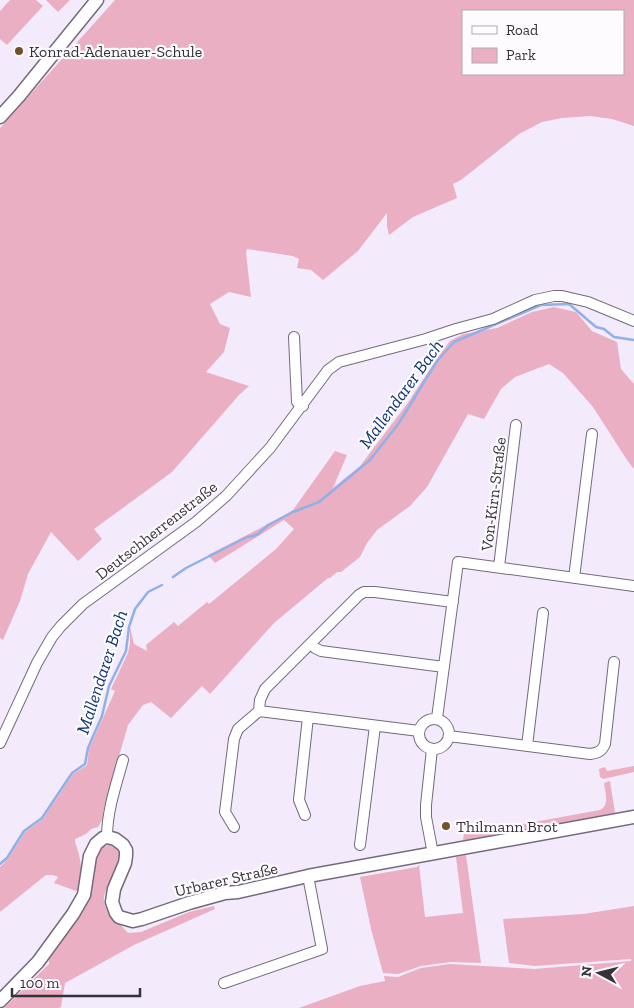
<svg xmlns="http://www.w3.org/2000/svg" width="634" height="1008" viewBox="0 0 634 1008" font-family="'Zilla Slab',serif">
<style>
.green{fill:#ebafc3;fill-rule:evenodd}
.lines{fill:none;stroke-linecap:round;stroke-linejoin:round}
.stream{stroke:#90b1e7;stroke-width:2.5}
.minor-casing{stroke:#736b7b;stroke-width:12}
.tertiary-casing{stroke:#736b7b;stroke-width:15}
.minor{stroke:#fff;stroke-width:10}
.tertiary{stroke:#fff;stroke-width:12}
.poi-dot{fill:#735229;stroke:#fdfbfe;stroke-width:2}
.labels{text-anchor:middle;stroke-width:4.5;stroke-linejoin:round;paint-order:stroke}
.poi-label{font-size:16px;fill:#353239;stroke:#fdfbfe;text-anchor:start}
.street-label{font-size:16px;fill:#353239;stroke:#fdfbfe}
.water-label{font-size:18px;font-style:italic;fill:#0f3674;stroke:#fdfbfe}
</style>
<rect width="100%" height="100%" fill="#f3eafc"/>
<path class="green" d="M 10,0 L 36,0 L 43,6 L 7,45 L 0,39 L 0,11 Z
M 46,0 L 70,0 L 58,12 Z
M 115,0 L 634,0 L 634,126 L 612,119 L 590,116 L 562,118 L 542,122 L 519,134 L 461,180 L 453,184 L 457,198 L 413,217 L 389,235 L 387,226 L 387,213 L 358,251 L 323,280 L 311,270 L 297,268 L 299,259 L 293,256 L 247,249 L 246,253 L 251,297 L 229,292 L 210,304 L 220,324 L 230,328 L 224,352 L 206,372 L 249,386 L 239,395 L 172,472 L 94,529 L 102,539 L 78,561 L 51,532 L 28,574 L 20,601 L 3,640 L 0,638 L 0,128 ZM 463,11 L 623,11 L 623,74 L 463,74 Z
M 554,307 L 576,312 L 592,331 L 617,342 L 621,369 L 634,384 L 634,469 L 627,460 L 593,407 L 563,373 L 549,364 L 515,377 L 501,389 L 484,419 L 468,414 L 427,487 L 410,506 L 377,530 L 367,543 L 360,557 L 341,572 L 337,572 L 330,578 L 328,578 L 274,623 L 210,694 L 202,686 L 171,718 L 151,702 L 143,705 L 128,725 L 103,812 L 103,818 L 98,827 L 91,829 L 86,834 L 75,839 C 75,845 78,849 79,855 C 82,867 82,880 79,892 L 54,883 L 58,877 L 53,875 L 46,875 L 0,912 L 0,867 L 8,859 L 25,832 L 43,819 L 73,774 L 87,765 L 89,749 L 115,691 L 111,689 L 128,653 L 130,643 L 130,627 L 134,644 L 147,651 L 146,645 L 174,622 L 178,626 L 207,602 L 209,604 L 276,549 L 294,529 L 284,520 L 215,563 L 208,555 L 274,521 L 293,510 L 335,451 L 347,455 L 333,488 L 360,466 L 407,404 L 440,354 L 450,341 L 463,334 L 497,328 L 532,312 Z
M 634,766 L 634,772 L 603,779 L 600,777 L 599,769 L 605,767 L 607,771 Z
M 610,781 L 615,813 L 463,841 L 464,832 L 495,829 L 600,810 C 610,805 605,792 604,783 Z
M 108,845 C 138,852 101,885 104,902 C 106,914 121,924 128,933 L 141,932 L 189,912 L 214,906 L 215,909 L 134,945 L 65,983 L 61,1007 L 59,1008 L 4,1008 L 49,964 L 49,956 L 89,894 L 97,854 L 103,847 Z
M 466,855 L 481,963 L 451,962 L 421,966 L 398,974 L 383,973 L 371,929 L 360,877 L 417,867 L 419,865 L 425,917 L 463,913 L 456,857 Z
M 634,906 L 634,1008 L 299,1008 L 360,986 L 385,981 L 384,976 L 398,977 L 421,968 L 450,964 L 534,969 L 631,961 L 631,959 L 535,966 L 509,963 L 503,919 L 583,914 Z"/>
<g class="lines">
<path class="stream" d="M 173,577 L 186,568 L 247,537 L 253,536 L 258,534 L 268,525 L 293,512 L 319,502 L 370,460 L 399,423 L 437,361 L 454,342 L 541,305 L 569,304 L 596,327 L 604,329 L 614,337 L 634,340
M 0,864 L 7,858 L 24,831 L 42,818 L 72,773 L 85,764 L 88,748 L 102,716 L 109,686 L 126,651 L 129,627 L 135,609 L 148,592 L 162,585"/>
<defs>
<path id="minor" d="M 294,337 L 297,402 L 303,406
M 499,567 L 516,425
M 574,578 L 592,434
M 311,643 L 315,648 L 321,651 L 444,667
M 259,711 L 260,700 L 265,689 L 359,595 L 364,592 L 375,592 L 453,602
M 437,718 L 458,562 L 634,586
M419 734a15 15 0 1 1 30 0a15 15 0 1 1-30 0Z
M 449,736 L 590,754 C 598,753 602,751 605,744 L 614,662
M 0,743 L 37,663 L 52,637 L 61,626 L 83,604 L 196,522 L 226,496 L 270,448 L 328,370 L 339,362 L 426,339 L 456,329 L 493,319 L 535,300 L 554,296 L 562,296 L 588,302 L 634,321
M 527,746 L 543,613
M 432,749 L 426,805 L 426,817 L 433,854
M 305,815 L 299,800 L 308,717
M 234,827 L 225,812 L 234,739 L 238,729 L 259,711 L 419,731
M 107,837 C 107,811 116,785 123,760
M 360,845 L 375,726
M 224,983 L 322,949 L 308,876"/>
<path id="tertiary" d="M 0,117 L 19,96 L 97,0
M 0,1001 L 38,962 L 73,914 L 84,895 L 90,856 L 96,844 L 103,838 L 107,837 L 115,839 L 123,845 L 126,850 L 126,856 L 125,863 L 114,889 L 112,902 L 116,913 L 119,917 L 133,921 L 142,919 L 189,903 L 225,893 L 238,892 L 308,876 L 634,817"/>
</defs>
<use href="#minor" class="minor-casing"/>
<use href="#tertiary" class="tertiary-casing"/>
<use href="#minor" class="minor"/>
<use href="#tertiary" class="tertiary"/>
</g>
<g class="poi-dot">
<circle cx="19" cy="51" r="5"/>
<circle cx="446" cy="826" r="5"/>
</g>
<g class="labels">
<g class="poi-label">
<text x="29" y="57">Konrad-Adenauer-Schule</text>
<text x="456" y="832">Thilmann Brot</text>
</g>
<g class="street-label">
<text transform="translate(493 494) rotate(-83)" y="6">Von-Kirn-Straße</text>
<text transform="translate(156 530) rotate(-38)" y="6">Deutschherrenstraße</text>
<text transform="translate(226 879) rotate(-13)" y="6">Urbarer Straße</text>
</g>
<g class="water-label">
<text transform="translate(401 394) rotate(-54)" y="6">Mallendarer Bach</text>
<text transform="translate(102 672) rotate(-72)" y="6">Mallendarer Bach</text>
</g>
</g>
<rect x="462" y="10" width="162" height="65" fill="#fdfbfe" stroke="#adabaf"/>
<rect x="472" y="26" width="25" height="8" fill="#ffffff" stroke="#adabaf"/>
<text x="506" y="35" font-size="15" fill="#353239">Road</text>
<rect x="472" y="48" width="25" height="15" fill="#ebafc3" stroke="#adabaf"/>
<text x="506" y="60" font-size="15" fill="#353239">Park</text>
<g transform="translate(599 973) rotate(277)" stroke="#fdfbfe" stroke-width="4" paint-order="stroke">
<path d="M0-4L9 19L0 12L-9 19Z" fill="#353239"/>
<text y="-8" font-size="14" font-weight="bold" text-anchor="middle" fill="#353239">N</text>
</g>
<path d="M12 988v8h128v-8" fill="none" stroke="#353239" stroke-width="2.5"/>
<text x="20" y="988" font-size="15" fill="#353239" stroke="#fdfbfe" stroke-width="4" paint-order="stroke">100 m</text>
</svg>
